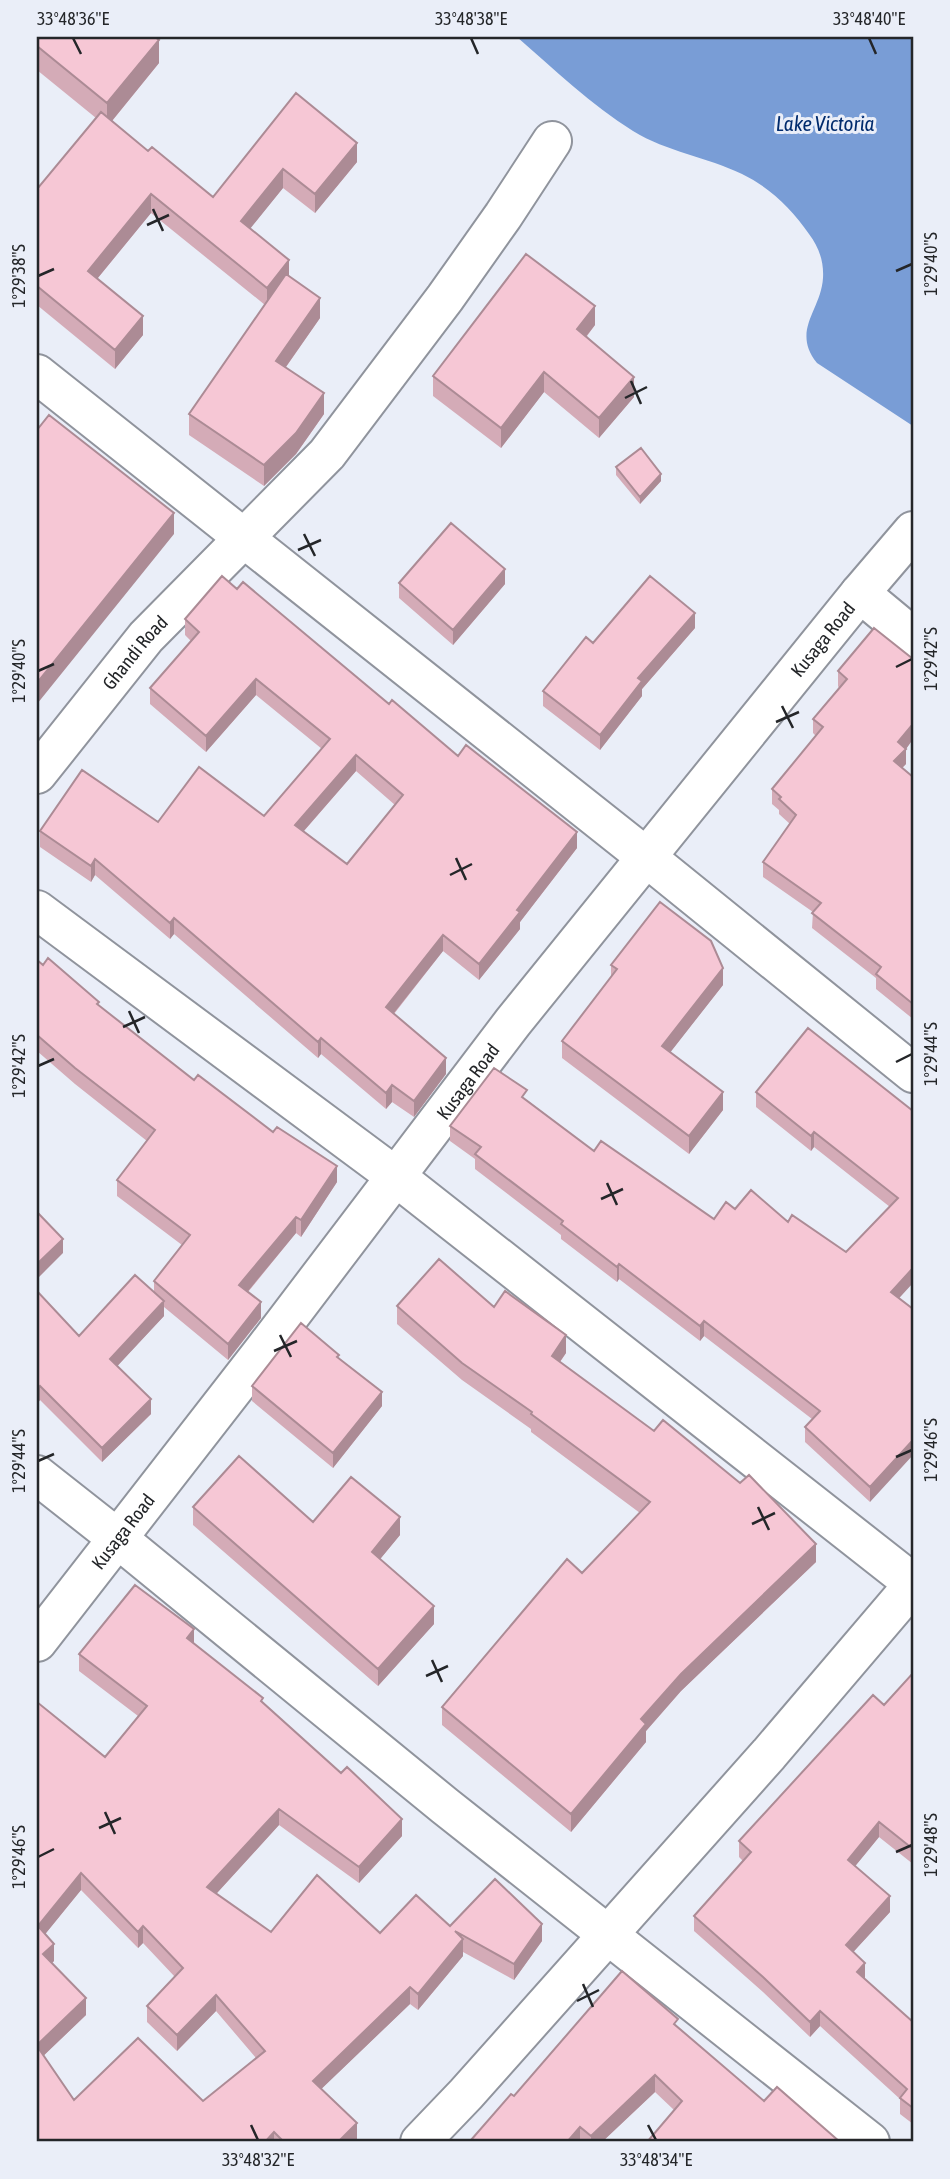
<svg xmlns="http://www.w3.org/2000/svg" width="950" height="2179" viewBox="0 0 950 2179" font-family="'Asap Condensed',sans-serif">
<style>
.water{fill:#799dd6}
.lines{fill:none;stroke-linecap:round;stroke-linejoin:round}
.minor-casing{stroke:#90949d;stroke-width:42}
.minor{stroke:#fff;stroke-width:38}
.wall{fill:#d4abb7;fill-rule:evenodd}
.shaded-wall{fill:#ac8b95}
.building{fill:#f6c7d5;stroke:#ac8b95;stroke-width:2;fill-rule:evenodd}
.ticks{fill:none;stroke:#242629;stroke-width:2.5}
.labels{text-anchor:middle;stroke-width:6;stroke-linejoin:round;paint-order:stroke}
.street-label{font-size:19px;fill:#242629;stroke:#eaeef8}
.water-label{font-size:21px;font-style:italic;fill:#002b6d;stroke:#eaeef8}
.neatline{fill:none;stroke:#242629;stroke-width:2.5}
.ticks-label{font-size:18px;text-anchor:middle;fill:#242629}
</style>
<rect width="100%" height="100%" fill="#eaeef8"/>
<path class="water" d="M 517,37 L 913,37 L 913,426 L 817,363 C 791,330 821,311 823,278 C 824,262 819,247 809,234 C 792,209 769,187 742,174 C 707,157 667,152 633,131 C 591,105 554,69 517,37 Z"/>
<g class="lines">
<defs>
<g id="minor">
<path d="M 37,374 L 646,857 L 913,1073"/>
<path d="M 860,593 L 913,637"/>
<path id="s1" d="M 37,774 L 146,637 L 327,454 L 445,298 L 503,216 L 552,141"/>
<path d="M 37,910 L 395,1176 L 913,1583"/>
<path d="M 37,1475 L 117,1538 L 445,1806 L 870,2142"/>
<path id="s2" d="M 37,1642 L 264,1350 L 513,1022 L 860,593 L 913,531"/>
<path d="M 420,2142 L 466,2094 L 769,1754 L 913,1585"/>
</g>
</defs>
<use href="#minor" class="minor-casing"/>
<use href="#minor" class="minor"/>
</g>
<path class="wall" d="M 37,37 L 159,63 L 112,121 L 148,151 L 213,197 L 296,93 L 357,162 L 315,213 L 283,188 L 250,228 L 289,277 L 320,318 L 286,367 L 324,414 L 296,454 L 264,486 L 189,435 L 189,414 L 265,305 L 151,213 L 97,279 L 143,335 L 115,369 L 37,305 L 37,189 L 96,118 L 37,70 Z
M 595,325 L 587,336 L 634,397 L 599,438 L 544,392 L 501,448 L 433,396 L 433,376 Z
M 616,467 L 661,481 L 640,504 L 616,475 Z
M 399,583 L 505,584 L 453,645 L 399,598 Z
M 237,589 L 389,704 L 577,848 L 520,922 L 520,929 L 479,980 L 443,951 L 394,1014 L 446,1074 L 414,1117 L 392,1102 L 386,1109 L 321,1054 L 318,1058 L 174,934 L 170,939 L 95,875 L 91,882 L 40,847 L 40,831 L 264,816 L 322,749 L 256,695 L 206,752 L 150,704 L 150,688 L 191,641 L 185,635 L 185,619 ZM 356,771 L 395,805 L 347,864 L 304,831 Z
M 695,628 L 642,689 L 642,696 L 600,750 L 543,706 L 543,691 L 593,643 Z
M 913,659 L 913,739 L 906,749 L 906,764 L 902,768 L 913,777 L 913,1019 L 876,989 L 876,978 L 812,928 L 813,912 L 763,877 L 763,862 L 790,824 L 779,814 L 779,810 L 772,804 L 772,789 L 816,736 L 813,733 L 813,719 L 839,688 L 838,686 L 838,671 Z
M 37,960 L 99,1006 L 194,1080 L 337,1182 L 301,1237 L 296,1233 L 248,1292 L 261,1318 L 228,1360 L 164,1307 L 164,1316 L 117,1366 L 151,1414 L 102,1462 L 40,1400 L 37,1404 L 37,1291 L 79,1336 L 154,1292 L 154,1281 L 182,1245 L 117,1196 L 117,1180 L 147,1141 L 75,1084 L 37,1051 Z
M 611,965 L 723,985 L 670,1052 L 723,1110 L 689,1154 L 562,1058 L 562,1041 L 611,977 Z
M 756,1092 L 913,1111 L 899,1298 L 870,1502 L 805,1442 L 805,1427 L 812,1419 L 704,1336 L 700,1341 L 619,1279 L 617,1282 L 561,1239 L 561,1235 L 475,1169 L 475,1159 L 450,1141 L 450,1126 L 527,1100 L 594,1151 L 714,1219 L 735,1209 L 788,1222 L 846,1252 L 890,1207 L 814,1147 L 811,1151 L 756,1107 Z
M 397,1306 L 494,1307 L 566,1353 L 560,1362 L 816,1562 L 681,1691 L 646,1731 L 646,1742 L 571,1832 L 442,1725 L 442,1707 L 582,1573 L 640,1513 L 531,1432 L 531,1429 L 462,1380 L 397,1324 Z
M 339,1358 L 382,1406 L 333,1468 L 252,1401 L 252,1386 Z
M 193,1507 L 400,1535 L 380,1559 L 434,1624 L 378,1686 L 193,1525 Z
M 194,1644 L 263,1703 L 402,1836 L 359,1883 L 279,1825 L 216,1894 L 271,1932 L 380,1933 L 450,1926 L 542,1941 L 514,1980 L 463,1952 L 463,1956 L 418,2010 L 410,2004 L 321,2089 L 357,2139 L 354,2142 L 37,2142 L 37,1702 L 105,1757 L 138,1716 L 79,1671 L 79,1654 ZM 81,1890 L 138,1948 L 143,1943 L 175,1977 L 147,2006 L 147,2022 L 177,2051 L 216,2011 L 256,2058 L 203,2101 L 74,2100 L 43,2056 L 86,2015 L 52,1963 L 54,1961 L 45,1934 Z
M 913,1673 L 913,1864 L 879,1837 L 855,1866 L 890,1912 L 853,1952 L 865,1979 L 913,2022 L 913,2124 L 900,2114 L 900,2099 L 820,2026 L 810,2037 L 763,1992 L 694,1931 L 694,1916 L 743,1861 L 739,1857 L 739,1841 L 884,1705 Z
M 678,2028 L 764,2101 L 674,2110 L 655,2092 L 602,2142 L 471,2142 L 471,2140 L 514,2096 Z"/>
<path class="shaded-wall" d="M 159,40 L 159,63 L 107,127 L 107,103 Z
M 357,143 L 357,162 L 315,213 L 315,194 Z
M 283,169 L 283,188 L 241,240 L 241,221 Z
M 151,194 L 151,213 L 88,290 L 88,271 Z
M 289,260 L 289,279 L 267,307 L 267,288 Z
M 320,298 L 320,318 L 276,381 L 276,361 Z
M 595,306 L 595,325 L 577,348 L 577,329 Z
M 143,316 L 143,335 L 115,369 L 115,350 Z
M 544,372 L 544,392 L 501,448 L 501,428 Z
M 634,377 L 634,397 L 599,438 L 599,418 Z
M 324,393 L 324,414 L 296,454 L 264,486 L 264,465 Z
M 661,474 L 661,481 L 640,504 L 640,497 Z
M 174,513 L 174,534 L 37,704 L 37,683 Z
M 505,569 L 505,584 L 453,645 L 453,630 Z
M 695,613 L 695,628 L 642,689 L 642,696 L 600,750 L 600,735 L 638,678 Z
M 256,679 L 256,695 L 206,752 L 206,736 Z
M 913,724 L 913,739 L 906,749 L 906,764 L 894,776 L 894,761 L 898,742 Z
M 356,755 L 356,771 L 295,841 L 295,825 Z
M 577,832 L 577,848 L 520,922 L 520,929 L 479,980 L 479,964 L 517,910 Z
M 95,859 L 95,875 L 91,882 L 91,866 Z
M 174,918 L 174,934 L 170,939 L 170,923 Z
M 443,935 L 443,951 L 386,1023 L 386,1007 Z
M 723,968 L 723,985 L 662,1063 L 662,1046 Z
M 321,1038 L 321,1054 L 318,1058 L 318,1042 Z
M 446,1058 L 446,1074 L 414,1117 L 414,1101 Z
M 392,1085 L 392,1102 L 386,1109 L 386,1093 Z
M 723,1092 L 723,1110 L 689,1154 L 689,1136 Z
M 814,1132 L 814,1147 L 811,1151 L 811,1136 Z
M 337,1166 L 337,1182 L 301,1237 L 301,1220 Z
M 296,1217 L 296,1233 L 239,1302 L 239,1285 Z
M 63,1239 L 63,1253 L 37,1279 L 37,1264 Z
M 619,1264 L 619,1279 L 617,1282 L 617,1267 Z
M 913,1268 L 913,1283 L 891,1307 L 891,1292 Z
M 164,1301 L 164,1316 L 110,1374 L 110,1359 Z
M 261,1302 L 261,1318 L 228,1360 L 228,1344 Z
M 704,1321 L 704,1336 L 700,1341 L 700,1326 Z
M 566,1335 L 566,1353 L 552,1373 L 552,1356 Z
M 40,1386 L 40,1400 L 37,1404 L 37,1389 Z
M 382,1392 L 382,1406 L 333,1468 L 333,1453 Z
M 151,1399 L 151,1414 L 102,1462 L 102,1448 Z
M 913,1440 L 913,1455 L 870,1502 L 870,1487 Z
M 400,1517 L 400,1535 L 372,1569 L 372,1552 Z
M 816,1544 L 816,1562 L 681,1691 L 646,1731 L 646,1742 L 571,1832 L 571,1814 L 641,1719 L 681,1674 Z
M 434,1606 L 434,1624 L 378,1686 L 378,1669 Z
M 194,1629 L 194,1646 L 187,1638 Z
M 279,1809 L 279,1825 L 207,1904 L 207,1887 Z
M 402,1819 L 402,1836 L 359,1883 L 359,1867 Z
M 879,1822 L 879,1837 L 848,1875 L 848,1860 Z
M 81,1873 L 81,1890 L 38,1943 L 38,1926 Z
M 890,1896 L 890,1912 L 846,1960 L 846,1945 Z
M 542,1924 L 542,1941 L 514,1980 L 514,1964 Z
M 143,1926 L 143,1943 L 138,1948 L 138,1932 Z
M 463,1939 L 463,1956 L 418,2010 L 418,1994 Z
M 54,1944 L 54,1961 L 43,1971 L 43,1954 Z
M 865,1963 L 865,1978 L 857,1987 L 857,1972 Z
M 410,1987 L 410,2004 L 313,2097 L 313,2081 Z
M 216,1995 L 216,2011 L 177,2051 L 177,2035 Z
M 86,1998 L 86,2015 L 37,2062 L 37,2045 Z
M 820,2011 L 820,2026 L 810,2037 L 810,2022 Z
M 655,2075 L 655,2092 L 602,2142 L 591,2142 L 591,2136 Z
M 357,2123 L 357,2139 L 354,2142 L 338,2142 Z
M 580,2127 L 580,2142 L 567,2142 Z
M 274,2132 L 274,2142 L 265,2142 Z"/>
<path class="building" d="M 37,37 L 155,37 L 159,40 L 107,103 L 37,46 Z
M 296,93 L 357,143 L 315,194 L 283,169 L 241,221 L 289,260 L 267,288 L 151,194 L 88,271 L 143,316 L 115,350 L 37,286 L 37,189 L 101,112 L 148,151 L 152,147 L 213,197 Z
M 526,254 L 595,306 L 577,329 L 634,377 L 599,418 L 544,372 L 501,428 L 433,376 Z
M 286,274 L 320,298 L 276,361 L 324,393 L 296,433 L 264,465 L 189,414 Z
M 49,415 L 174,513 L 37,683 L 37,430 Z
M 641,448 L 661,474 L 640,497 L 616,467 Z
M 451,523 L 505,569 L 453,630 L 399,583 Z
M 222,576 L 237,589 L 243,582 L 389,704 L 392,700 L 458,756 L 466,745 L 577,832 L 517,910 L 520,912 L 479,964 L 443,935 L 386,1007 L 446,1058 L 414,1101 L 392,1085 L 386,1093 L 321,1038 L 318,1042 L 174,918 L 170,923 L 95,859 L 91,866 L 40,831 L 82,770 L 158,822 L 199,767 L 264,816 L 330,739 L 256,679 L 206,736 L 150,688 L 199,632 L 185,619 ZM 356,755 L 403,795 L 347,864 L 295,825 Z
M 650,576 L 695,613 L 638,678 L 642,681 L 600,735 L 543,691 L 586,637 L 593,643 Z
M 874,628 L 913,659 L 913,724 L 898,742 L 906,749 L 894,761 L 913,777 L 913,1004 L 876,974 L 881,967 L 812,913 L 821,903 L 763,862 L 796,815 L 779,799 L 781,797 L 772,789 L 823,727 L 813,719 L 847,679 L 838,671 Z
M 660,902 L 711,941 L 723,968 L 662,1046 L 723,1092 L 689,1136 L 562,1041 L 617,969 L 611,965 Z
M 48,958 L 99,1002 L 97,1004 L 194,1080 L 198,1075 L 273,1132 L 277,1127 L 337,1166 L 301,1220 L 296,1217 L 239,1285 L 261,1302 L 228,1344 L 154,1281 L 190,1235 L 117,1180 L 155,1130 L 75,1068 L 37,1035 L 37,960 L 43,965 Z
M 808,1028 L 913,1111 L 913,1268 L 891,1292 L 913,1309 L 913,1440 L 870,1487 L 805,1427 L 820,1411 L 704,1321 L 700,1326 L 619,1264 L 617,1267 L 561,1224 L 563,1221 L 475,1154 L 481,1147 L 450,1126 L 494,1068 L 527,1090 L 522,1097 L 594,1151 L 601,1141 L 714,1219 L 726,1202 L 735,1209 L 751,1190 L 788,1222 L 792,1215 L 846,1252 L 898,1198 L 814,1132 L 811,1136 L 756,1092 Z
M 37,1212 L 63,1239 L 37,1264 Z
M 439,1259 L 494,1307 L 505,1291 L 566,1335 L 552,1356 L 654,1431 L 663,1420 L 740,1483 L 749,1475 L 816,1544 L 681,1674 L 641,1719 L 646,1724 L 571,1814 L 442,1707 L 567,1559 L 582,1573 L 650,1502 L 531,1414 L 532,1412 L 462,1363 L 397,1306 Z
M 135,1275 L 164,1301 L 110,1359 L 151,1399 L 102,1448 L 40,1386 L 37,1389 L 37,1291 L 79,1336 Z
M 301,1323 L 339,1355 L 337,1357 L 382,1392 L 333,1453 L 252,1386 Z
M 239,1456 L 313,1522 L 351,1477 L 400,1517 L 372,1552 L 434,1606 L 378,1669 L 193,1507 Z
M 135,1585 L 194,1629 L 187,1638 L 263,1698 L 261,1701 L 341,1773 L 347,1767 L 402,1819 L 359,1867 L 279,1809 L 207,1887 L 271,1932 L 317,1875 L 380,1933 L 416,1895 L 450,1926 L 495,1879 L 542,1924 L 514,1964 L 455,1931 L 463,1939 L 418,1994 L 410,1987 L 313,2081 L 357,2123 L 338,2142 L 284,2142 L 274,2132 L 265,2142 L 37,2142 L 37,2046 L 74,2100 L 138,2038 L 203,2101 L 265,2051 L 216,1995 L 177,2035 L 147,2006 L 183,1968 L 143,1926 L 138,1932 L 81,1873 L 38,1926 L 54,1944 L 43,1954 L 86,1998 L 37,2045 L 37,1702 L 105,1757 L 147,1706 L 79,1654 Z
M 913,1673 L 913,1849 L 879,1822 L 848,1860 L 890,1896 L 846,1945 L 865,1963 L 857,1972 L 913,2022 L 913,2108 L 900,2098 L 907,2089 L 820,2011 L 810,2022 L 763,1977 L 694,1916 L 751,1852 L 739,1841 L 873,1695 L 884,1705 Z
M 622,1971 L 678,2019 L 674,2024 L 764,2101 L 777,2087 L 840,2142 L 647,2142 L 682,2101 L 655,2075 L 591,2136 L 580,2127 L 567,2142 L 473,2142 L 471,2140 L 511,2094 L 514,2096 Z"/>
<path class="ticks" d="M 73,38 L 81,54M 471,38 L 478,54M 869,38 L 876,54M 153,209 L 163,231M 147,225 L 169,215M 896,271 L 912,264M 38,276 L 54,269M 631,381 L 641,404M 625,398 L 647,387M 304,534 L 315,556M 298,550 L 321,540M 896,667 L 912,659M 38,671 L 54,664M 782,706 L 793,728M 776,722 L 799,712M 456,858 L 466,880M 450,875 L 472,864M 129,1011 L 139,1033M 123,1027 L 145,1017M 896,1062 L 912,1054M 38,1066 L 54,1059M 607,1183 L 617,1205M 601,1199 L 623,1189M 280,1335 L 291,1357M 274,1351 L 297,1341M 896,1457 L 912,1450M 38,1461 L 54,1454M 758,1507 L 769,1530M 752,1524 L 775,1513M 432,1660 L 442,1682M 426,1676 L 448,1666M 105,1812 L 115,1834M 99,1828 L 121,1818M 896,1852 L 912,1845M 38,1857 L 54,1849M 583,1984 L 593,2007M 577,2001 L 599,1990M 251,2125 L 258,2140M 648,2125 L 656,2140"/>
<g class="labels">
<g class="street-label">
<text dy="7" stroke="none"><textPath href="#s2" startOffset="1274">Kusaga Road</textPath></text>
<text dy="7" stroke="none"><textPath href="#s1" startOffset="156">Ghandi Road</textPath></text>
<text dy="7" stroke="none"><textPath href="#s2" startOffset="707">Kusaga Road</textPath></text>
<text dy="7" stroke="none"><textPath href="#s2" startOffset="140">Kusaga Road</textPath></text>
</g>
<g class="water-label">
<text x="825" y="131">Lake Victoria</text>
</g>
</g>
<rect width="950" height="2179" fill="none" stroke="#eaeef8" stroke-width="77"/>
<rect x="38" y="38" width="874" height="2102" class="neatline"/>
<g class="ticks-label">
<text x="73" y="25">33°48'36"E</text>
<text x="471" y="25">33°48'38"E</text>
<text x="869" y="25">33°48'40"E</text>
<text transform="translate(931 264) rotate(-90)" y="6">1°29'40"S</text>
<text transform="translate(19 276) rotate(-90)" y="6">1°29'38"S</text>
<text transform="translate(931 659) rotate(-90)" y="6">1°29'42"S</text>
<text transform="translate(19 671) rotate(-90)" y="6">1°29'40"S</text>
<text transform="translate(931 1054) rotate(-90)" y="6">1°29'44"S</text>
<text transform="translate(19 1066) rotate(-90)" y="6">1°29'42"S</text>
<text transform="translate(931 1450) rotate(-90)" y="6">1°29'46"S</text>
<text transform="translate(19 1461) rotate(-90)" y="6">1°29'44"S</text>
<text transform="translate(931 1845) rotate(-90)" y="6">1°29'48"S</text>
<text transform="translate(19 1857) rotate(-90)" y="6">1°29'46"S</text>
<text x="258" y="2166">33°48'32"E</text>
<text x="656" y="2166">33°48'34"E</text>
</g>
</svg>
